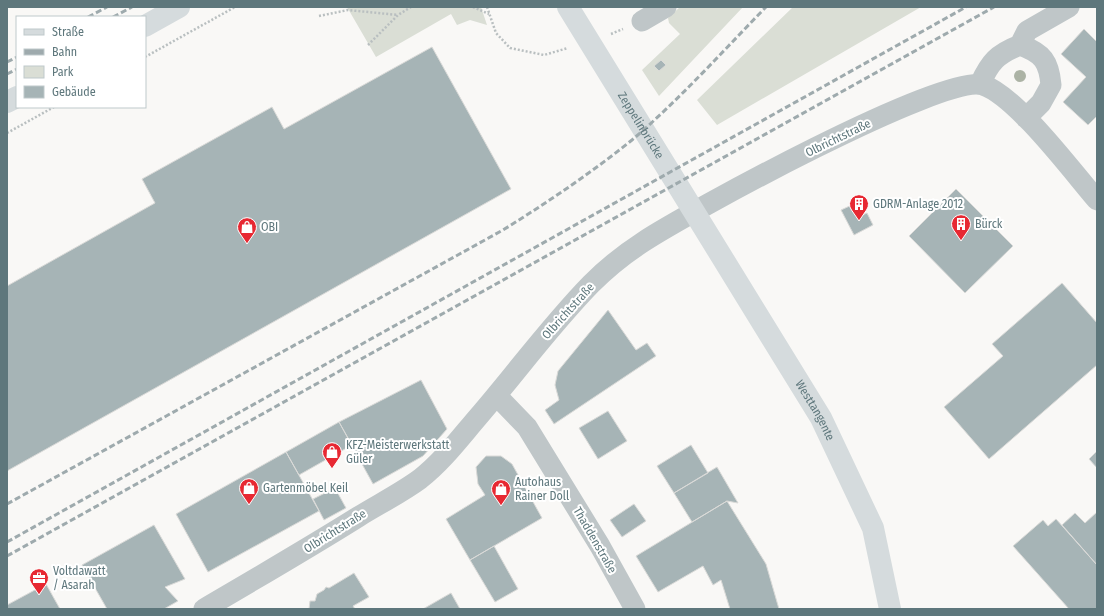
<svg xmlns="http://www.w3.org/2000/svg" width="1104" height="616" viewBox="0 0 1104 616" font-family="'Fira Sans Condensed',sans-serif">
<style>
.green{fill:#daded5}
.building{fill:#a6b4b6;stroke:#dadad8}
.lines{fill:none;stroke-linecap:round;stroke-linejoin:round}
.path{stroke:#b9bfc0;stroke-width:2.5;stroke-dasharray:2 2;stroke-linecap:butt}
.minor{stroke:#bfc6c8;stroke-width:21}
.major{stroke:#d5dbdd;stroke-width:22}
.rail{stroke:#9eaaad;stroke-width:3;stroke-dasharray:6 3;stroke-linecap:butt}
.tree{fill:#acb3a5}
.labels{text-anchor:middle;stroke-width:4;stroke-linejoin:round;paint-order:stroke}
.street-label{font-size:12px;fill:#5e777c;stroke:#fff}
.poi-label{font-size:12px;fill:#5e777c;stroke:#fff;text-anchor:start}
</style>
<rect width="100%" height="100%" fill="#f9f8f6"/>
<path class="green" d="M 347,7 L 481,7 L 487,25 L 470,20 L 457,25 L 451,14 L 376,57 Z
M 680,7 L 743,7 L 659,96 L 642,70 L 680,34 L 669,23 L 668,18 Z
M 793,7 L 921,7 L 717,125 L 697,100 Z"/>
<path class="building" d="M 1084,29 L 1097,42 L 1097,116 L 1088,125 L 1063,102 L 1086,77 L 1061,54 Z
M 432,47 L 511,189 L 7,471 L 7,286 L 155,203 L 142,179 L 272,107 L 284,129 Z
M 661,60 L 666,65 L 659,71 L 654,66 Z
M 956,189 L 1013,246 L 965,293 L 909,236 Z
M 854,204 L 860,216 L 867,213 L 873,225 L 854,235 L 841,210 Z
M 1062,283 L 1097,323 L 1097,365 L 989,459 L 944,407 L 1003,356 L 992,344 Z
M 608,310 L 636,350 L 647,343 L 656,356 L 554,424 L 545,410 L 559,400 L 555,385 L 558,371 Z
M 421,380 L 447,429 L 423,456 L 373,484 L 339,422 Z
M 608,411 L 627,441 L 598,459 L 579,428 Z
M 339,422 L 352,445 L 299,475 L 286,452 Z
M 691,445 L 708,473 L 674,493 L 657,466 Z
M 1097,451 L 1097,468 L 1089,459 Z
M 286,452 L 319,511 L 208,572 L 176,514 Z
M 486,456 L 501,456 L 512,464 L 542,518 L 470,560 L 446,519 L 485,495 L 478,484 L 476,467 Z
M 717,467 L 738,503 L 727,501 L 692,522 L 674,493 Z
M 335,488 L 346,508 L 324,520 L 313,499 Z
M 727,501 L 766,564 L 779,609 L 730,609 L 721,580 L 713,585 L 703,566 L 658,592 L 636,556 Z
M 634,504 L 646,521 L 622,537 L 610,520 Z
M 1097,512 L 1097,565 L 1062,525 L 1075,513 L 1085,523 Z
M 1056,519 L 1097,565 L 1097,609 L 1069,609 L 1013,546 L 1043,520 L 1048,526 Z
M 154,525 L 185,579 L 165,587 L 178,601 L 164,609 L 107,609 L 82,565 Z
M 494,546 L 518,589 L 495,602 L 470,560 Z
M 354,573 L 369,597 L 353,606 L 355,609 L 309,609 L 310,601 L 315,601 L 317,594 L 324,590 L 326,587 L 329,588 Z
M 46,584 L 60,609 L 7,609 L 7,605 Z
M 451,593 L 460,609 L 423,609 Z"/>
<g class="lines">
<path class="path" d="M 473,7 L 489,14
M 487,7 L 496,33 L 510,48 L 544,55 L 568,48
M 319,16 L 348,10 L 398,15
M 611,34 L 623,29
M 368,45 L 398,15 L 411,7
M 145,57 L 235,7
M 7,133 L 54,107"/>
<path class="minor" d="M 642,21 L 666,7
M 1020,45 L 1027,31 L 1069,7
M 980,84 C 990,62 997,54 1020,45 C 1043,53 1049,62 1051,85 L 1041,103 L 1026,118
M 497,396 L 527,427 L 600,546 L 635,609
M 204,609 C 255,579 307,549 358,517 C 379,504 401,493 420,479 C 442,462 460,438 478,417 C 516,373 550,326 591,284 C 605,270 626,253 643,242 C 687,213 943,73 983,85 C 1016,96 1072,171 1097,200"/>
<g class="major">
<path id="s1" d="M 568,7 L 821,418 L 873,528 L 890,609"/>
<path d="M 145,26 L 179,7"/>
<path d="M 7,102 L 17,97"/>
</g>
<path class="rail" d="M 88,17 L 107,7
M 113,17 L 132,7
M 7,62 L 17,57
M 7,74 L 17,69
M 7,504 L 503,230 C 548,202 591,173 632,140 C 680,99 722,52 766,7
M 7,542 L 966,7
M 7,556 L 994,7"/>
</g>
<circle class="tree" cx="1020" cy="76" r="6"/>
<defs>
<symbol id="building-pin" viewBox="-11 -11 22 30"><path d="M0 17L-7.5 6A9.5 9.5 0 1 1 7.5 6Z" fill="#e72832" stroke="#fff"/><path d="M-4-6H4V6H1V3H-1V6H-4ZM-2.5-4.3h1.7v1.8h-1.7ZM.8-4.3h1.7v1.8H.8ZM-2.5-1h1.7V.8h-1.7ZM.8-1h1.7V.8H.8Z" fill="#fff"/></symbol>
<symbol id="shop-pin" viewBox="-11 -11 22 30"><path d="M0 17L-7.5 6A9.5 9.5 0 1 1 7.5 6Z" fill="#e72832" stroke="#fff"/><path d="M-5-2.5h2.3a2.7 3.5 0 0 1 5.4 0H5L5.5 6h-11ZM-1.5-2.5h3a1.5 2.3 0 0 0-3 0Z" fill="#fff"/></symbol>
<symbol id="office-pin" viewBox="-11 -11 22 30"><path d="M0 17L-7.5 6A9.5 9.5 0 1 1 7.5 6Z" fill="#e72832" stroke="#fff"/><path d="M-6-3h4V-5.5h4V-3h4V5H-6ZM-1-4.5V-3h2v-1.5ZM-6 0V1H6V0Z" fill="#fff"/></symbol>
</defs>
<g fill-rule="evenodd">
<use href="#building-pin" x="848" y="193" width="22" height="30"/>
<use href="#building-pin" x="950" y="213" width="22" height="30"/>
<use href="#shop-pin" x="236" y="216" width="22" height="30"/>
<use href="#shop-pin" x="321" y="441" width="22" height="30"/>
<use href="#shop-pin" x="238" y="477" width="22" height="30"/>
<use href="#shop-pin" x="490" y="478" width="22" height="30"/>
<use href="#office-pin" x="28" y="567" width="22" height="30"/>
</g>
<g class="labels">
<g class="street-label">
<text dy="4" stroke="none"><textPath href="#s1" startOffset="139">Zeppelinbrücke</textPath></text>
<text transform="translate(838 138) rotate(-26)" y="4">Olbrichtstraße</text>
<text transform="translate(568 311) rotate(-48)" y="4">Olbrichtstraße</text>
<text dy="4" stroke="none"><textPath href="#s1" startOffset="473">Westtangente</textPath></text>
<text transform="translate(335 531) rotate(-32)" y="4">Olbrichtstraße</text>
<text transform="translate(595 540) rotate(60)" y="4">Thaddenstraße</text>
</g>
<g class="poi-label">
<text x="873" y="208">GDRM-Anlage 2012</text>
<text x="975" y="228">Bürck</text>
<text x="261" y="231">OBI</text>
<text x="346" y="449">KFZ-Meisterwerkstatt<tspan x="346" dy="14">Güler</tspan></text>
<text x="515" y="486">Autohaus<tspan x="515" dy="14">Rainer Doll</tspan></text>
<text x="263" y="492">Gartenmöbel Keil</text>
<text x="53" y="575">Voltdawatt<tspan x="53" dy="14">/ Asarah</tspan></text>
</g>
</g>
<rect width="1104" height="616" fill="none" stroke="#5e777c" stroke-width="16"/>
<rect x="16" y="16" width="130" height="92" fill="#ffffff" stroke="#bfc9cb"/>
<rect x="24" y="29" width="20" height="6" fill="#d5dbdd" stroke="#bfc9cb"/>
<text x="52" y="36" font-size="12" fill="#5e777c">Straße</text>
<rect x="24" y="49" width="20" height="6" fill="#9eaaad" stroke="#bfc9cb"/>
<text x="52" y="56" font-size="12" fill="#5e777c">Bahn</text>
<rect x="24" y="66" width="20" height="12" fill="#daded5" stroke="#bfc9cb"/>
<text x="52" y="76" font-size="12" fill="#5e777c">Park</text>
<rect x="24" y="86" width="20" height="12" fill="#a6b4b6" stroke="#bfc9cb"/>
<text x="52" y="96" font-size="12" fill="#5e777c">Gebäude</text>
</svg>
